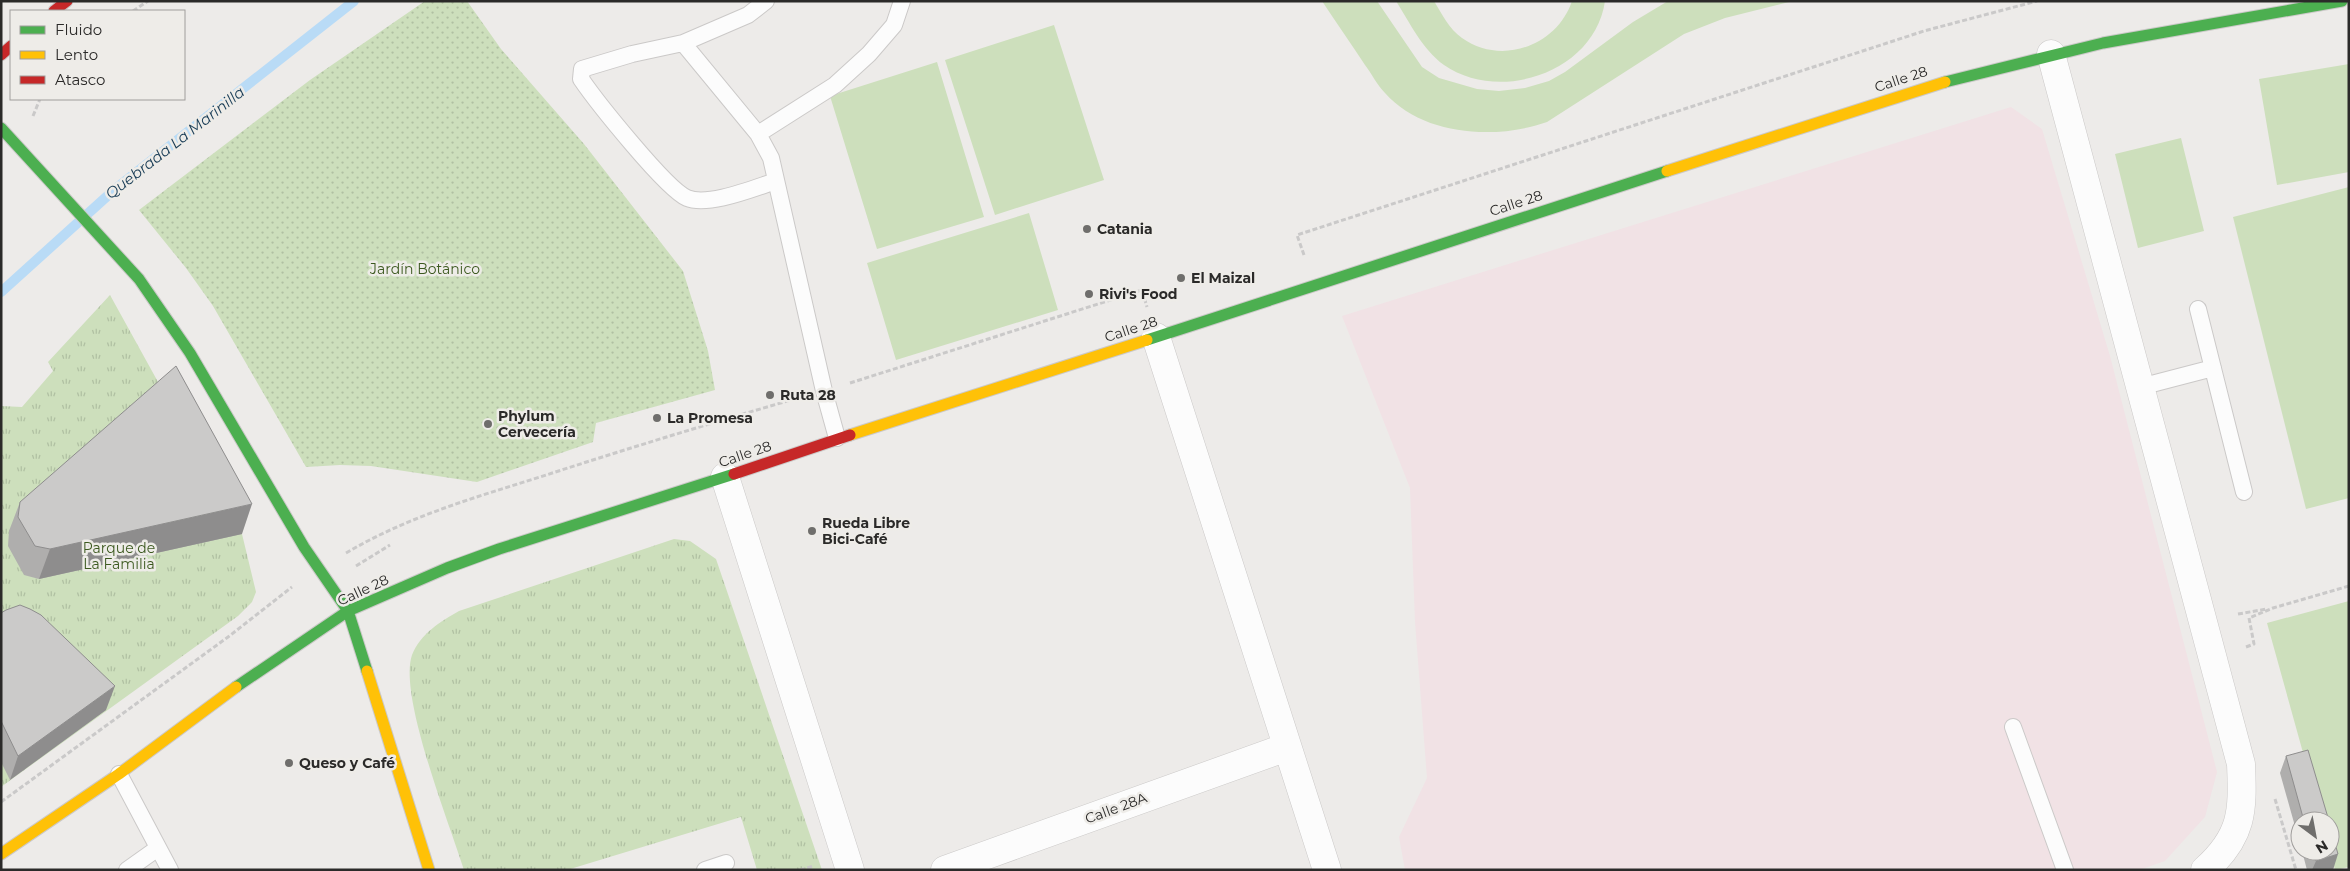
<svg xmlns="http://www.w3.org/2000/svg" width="2350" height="871" viewBox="0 0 2350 871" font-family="Montserrat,sans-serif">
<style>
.education{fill:#f1e2e5}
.grass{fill:url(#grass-tufts)}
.garden{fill:url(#garden-dots)}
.pitch{fill:#cddfbc}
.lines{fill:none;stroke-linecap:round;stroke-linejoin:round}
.stream{stroke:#b9dbf6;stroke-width:10}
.lane-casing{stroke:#cbc9c8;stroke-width:18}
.street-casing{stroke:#cbc9c8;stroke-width:29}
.fast-casing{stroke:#cbc9c8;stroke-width:13}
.slow-casing{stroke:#cbc9c8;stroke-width:13}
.jam-casing{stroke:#cbc9c8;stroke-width:13}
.path{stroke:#cac9c9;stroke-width:3;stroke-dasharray:5 2.5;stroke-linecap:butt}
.lane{stroke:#fcfcfc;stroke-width:16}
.street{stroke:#fcfcfc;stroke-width:28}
.fast{stroke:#4caf50;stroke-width:11}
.slow{stroke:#ffc107;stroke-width:11}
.jam{stroke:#c62828;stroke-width:11}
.wall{fill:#afaead}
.shaded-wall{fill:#8e8d8d}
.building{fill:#cbcac9;stroke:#8e8d8d}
.poi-dot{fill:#6f6e6c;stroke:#eeece8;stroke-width:2}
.labels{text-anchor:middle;stroke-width:5;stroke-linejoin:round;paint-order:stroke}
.street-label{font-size:14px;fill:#2b2a29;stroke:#eeece8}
.poi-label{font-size:14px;font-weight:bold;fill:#2b2a29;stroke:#eeece8;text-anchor:start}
.park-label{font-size:14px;fill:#3c591f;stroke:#eeece8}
.water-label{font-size:15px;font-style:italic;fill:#173b55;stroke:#eeece8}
</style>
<defs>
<pattern id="grass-tufts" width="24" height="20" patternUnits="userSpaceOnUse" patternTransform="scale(1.25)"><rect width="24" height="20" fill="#cddfbc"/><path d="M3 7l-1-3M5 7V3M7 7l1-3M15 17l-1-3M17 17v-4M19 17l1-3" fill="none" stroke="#b0c0a2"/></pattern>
<pattern id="garden-dots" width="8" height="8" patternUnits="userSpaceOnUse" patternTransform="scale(1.25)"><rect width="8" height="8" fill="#cddfbc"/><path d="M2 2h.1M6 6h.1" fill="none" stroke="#b0c0a2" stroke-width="1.8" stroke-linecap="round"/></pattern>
</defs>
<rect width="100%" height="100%" fill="#edebe9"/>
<path class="education" d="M 2011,107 L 2042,129 L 2110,356 L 2217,772 L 2205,817 L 2165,861 L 2139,870 L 1405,870 L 1399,837 L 1427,778 L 1415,622 L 1410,488 L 1342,316 Z"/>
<path class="grass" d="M 110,295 L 242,534 L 256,592 L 252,602 L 238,616 L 1,787 L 1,406 L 22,407 L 53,371 L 48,362 Z
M 674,539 L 690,541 L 716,559 L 822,870 L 757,870 L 741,817 L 567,870 L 464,870 C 450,825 398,695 412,655 C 420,634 441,621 459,611 Z"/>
<path class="garden" d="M 425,1 L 467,1 L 501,49 L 584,144 L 683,271 L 708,351 L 715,390 L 596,423 L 593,442 L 477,482 L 371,466 L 340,465 L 306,467 L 213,306 L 186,268 L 139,210 L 310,80 Z"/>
<path class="pitch" d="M 1322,1 L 1377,1 L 1422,67 L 1439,78 L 1477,89 L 1499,91 L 1525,88 L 1549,81 L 1565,72 L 1633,22 L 1668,1 L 1793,1 L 1725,18 L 1684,34 L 1547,122 C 1496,140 1423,136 1385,93 C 1377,85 1372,74 1365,65 C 1351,44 1336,22 1322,1 Z
M 1396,1 L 1434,1 C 1442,14 1449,29 1462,38 C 1501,66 1557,46 1572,1 L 1605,1 C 1595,72 1500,104 1444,65 C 1422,49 1410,23 1396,1 Z
M 1054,25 L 1104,180 L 995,215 L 945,60 Z
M 937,62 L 984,217 L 877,249 L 830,96 Z
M 2349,64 L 2349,172 L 2277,185 L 2259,79 Z
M 2181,138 L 2204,231 L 2138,248 L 2115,154 Z
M 2349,187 L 2349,498 L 2306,509 L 2233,217 Z
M 1029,213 L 1058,310 L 896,360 L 867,263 Z
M 2349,601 L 2349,867 L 2335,870 L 2330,850 L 2330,821 L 2322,821 L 2267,623 Z"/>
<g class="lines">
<path class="stream" d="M 1,292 L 114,190 L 354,1"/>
<defs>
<path id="lane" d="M 766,1 L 748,15 L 683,43 L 632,54 L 582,69 L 581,79 C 596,101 666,189 687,198 C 708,207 754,188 776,181
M 683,43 L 758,134 L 771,158 L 824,391 L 837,438
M 758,134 L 835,85 L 869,54 L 894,25 L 902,1
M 2198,309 L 2244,492
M 2140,387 L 2213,368
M 2013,727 L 2065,870
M 119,774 L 170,870
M 127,870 L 158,848
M 705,870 L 726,863"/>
<path id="street" d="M 2051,54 L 2241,764 C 2243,811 2243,836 2205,870
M 1156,337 L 1327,870
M 725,477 L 850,870
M 945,870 L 1287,747"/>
<path id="fast" d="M 1945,82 L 2103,43 L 2342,1
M 1,128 L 139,279 L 190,353 L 304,547 L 348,611 L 367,671
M 1147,340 L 1667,171
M 236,687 L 348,611 L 447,568 L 499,549 L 734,474"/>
<path id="slow" d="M 1667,171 L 1945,82
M 850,435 L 1147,340
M 367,671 L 429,870
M 1,854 L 119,774 L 236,687"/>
<path id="jam" d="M 54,11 L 67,1
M 1,55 L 11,46
M 734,474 L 850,435"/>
</defs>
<use href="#lane" class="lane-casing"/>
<use href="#street" class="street-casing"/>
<use href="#fast" class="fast-casing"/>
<use href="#slow" class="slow-casing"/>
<use href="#jam" class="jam-casing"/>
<path class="path" d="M 133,11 L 148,1
M 33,116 L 40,99
M 1304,255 L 1297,235 L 1924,31 L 2037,1
M 850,383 L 1142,290 L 1147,307
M 346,553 C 407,517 473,498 540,477 C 626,449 711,423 798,398
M 356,566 L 390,545
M 2238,614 L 2267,609
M 2246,647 L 2254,644 L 2249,618 L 2273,608 L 2349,586
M 2275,799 L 2296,870
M 1,802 L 228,637 L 292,587
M 800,870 L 814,866"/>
<use href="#lane" class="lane"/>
<use href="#street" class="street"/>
<use href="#fast" class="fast"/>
<use href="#slow" class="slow"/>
<use href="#jam" class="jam"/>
</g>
<path class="wall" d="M 20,502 L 242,534 L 39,579 L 24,575 L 8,546 L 9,531 Z
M 1,613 L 106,710 L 10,780 L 1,762 Z
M 2286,756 L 2329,821 L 2300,821 L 2300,844 L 2280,773 Z
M 2302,851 L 2330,851 L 2333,870 L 2307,870 Z"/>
<path class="shaded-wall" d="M 252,504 L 242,534 L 39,579 L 50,549 Z
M 115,686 L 106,710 L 10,780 L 18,756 Z
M 2338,854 L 2333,870 L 2312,870 L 2316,861 Z"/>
<path class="building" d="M 176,366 L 252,504 L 50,549 L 35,546 L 18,517 L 20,502 Z
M 20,605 L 30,609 L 41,615 L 115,686 L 18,756 L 1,721 L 1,613 L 6,610 Z
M 2308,750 L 2329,821 L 2304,821 L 2286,756 Z
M 2330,826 L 2338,854 L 2316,861 L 2313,851 L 2330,851 Z"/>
<g class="poi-dot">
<circle cx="1087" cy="229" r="5"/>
<circle cx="1181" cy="278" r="5"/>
<circle cx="1089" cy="294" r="5"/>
<circle cx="770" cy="395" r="5"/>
<circle cx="657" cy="418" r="5"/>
<circle cx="488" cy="424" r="5"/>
<circle cx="812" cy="531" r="5"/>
<circle cx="289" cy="763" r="5"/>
</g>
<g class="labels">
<g class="street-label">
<text transform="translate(1901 79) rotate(-18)" y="5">Calle 28</text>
<text transform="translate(1516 203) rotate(-18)" y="5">Calle 28</text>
<text transform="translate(1131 329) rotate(-18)" y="5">Calle 28</text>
<text transform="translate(745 454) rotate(-19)" y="5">Calle 28</text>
<text transform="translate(363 590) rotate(-25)" y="5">Calle 28</text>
<text transform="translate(1116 808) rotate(-20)" y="5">Calle 28A</text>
</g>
<g class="poi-label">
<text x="1097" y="234">Catania</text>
<text x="1191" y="283">El Maizal</text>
<text x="1099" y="299">Rivi's Food</text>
<text x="780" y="400">Ruta 28</text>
<text x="498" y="421">Phylum<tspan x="498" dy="16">Cervecería</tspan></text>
<text x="667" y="423">La Promesa</text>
<text x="822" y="528">Rueda Libre<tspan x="822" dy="16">Bici-Café</tspan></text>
<text x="299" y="768">Queso y Café</text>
</g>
<g class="park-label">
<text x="425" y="274">Jardín Botánico</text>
<text x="119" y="553">Parque de<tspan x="119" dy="16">La Familia</tspan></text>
</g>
<g class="water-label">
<text transform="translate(175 143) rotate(-38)" y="5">Quebrada La Marinilla</text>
</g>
</g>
<rect width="2350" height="871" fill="none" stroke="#2b2a29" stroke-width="5"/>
<rect x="10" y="10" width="175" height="90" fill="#eeece8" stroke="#a09e9c"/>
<rect x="20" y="26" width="25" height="8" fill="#4caf50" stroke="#a09e9c"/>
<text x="55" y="35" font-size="15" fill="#2b2a29">Fluido</text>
<rect x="20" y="51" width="25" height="8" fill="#ffc107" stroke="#a09e9c"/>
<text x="55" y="60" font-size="15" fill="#2b2a29">Lento</text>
<rect x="20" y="76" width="25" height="8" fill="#c62828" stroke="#a09e9c"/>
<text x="55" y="85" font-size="15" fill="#2b2a29">Atasco</text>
<g transform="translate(2315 836) rotate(148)"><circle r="24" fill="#eeece8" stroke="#a09e9c"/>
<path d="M0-4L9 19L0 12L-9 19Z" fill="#6f6e6c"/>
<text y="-8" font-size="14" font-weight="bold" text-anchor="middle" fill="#2b2a29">N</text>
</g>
</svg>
